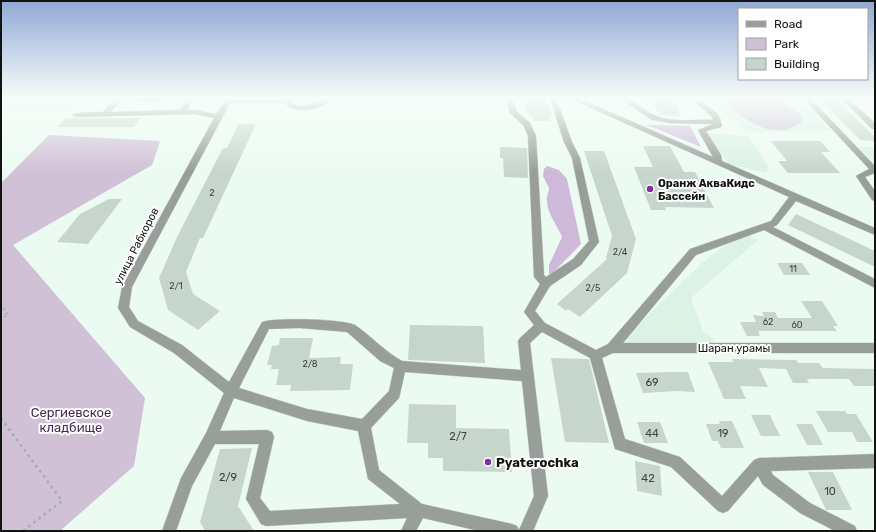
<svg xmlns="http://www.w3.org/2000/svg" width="876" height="532" viewBox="0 0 876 532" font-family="Rubik,sans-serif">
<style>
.built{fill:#dbf2e5}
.green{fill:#d0c1d7}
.forest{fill:#cfb9da}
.building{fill:#c7d6cd}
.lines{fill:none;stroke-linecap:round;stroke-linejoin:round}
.minor-casing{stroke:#c9d6ce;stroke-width:1}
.path-far1{stroke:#a3aea7;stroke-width:2;stroke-dasharray:2 3;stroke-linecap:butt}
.path{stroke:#a3aea7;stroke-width:2.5;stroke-dasharray:2.5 4;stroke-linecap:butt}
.minor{fill:#989e9a;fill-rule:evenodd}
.poi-dot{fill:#81309f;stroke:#fff;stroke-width:1.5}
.labels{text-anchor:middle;stroke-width:4;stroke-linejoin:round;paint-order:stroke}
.number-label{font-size:9px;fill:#3e4541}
.poi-label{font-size:11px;font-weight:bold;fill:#101512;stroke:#fff;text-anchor:start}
.street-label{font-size:11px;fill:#101512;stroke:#fff}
.near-number-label{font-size:11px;fill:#3e4541}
.near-park-label{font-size:13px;fill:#492a55;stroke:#fff}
.near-poi-label{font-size:13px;font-weight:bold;fill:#101512;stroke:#fff;text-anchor:start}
</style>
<rect width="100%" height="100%" fill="#ecfbf2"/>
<path class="built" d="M 1,98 L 30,98 L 28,100 L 84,99 L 69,112 L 1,112 Z
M 706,98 L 800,98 L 830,131 L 748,132 Z
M 706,133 L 748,136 L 769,167 L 766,173 L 729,164 Z
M 858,147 L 875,147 L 875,164 Z
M 746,235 L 758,240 L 691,298 L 703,331 L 714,340 L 712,343 L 625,344 L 628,335 L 701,264 L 727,244 Z"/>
<path class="green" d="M 719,98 L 777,98 L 800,114 L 802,121 C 772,145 742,117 719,98 Z
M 49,135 L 160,141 L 152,165 L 13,245 L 145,398 L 134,466 L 60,531 L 1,531 L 1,183 Z"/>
<path class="forest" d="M 648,125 L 690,126 L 701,147 L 647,125 Z
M 547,166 L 559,170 L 567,179 L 581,244 L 549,277 L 549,265 L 562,237 C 558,226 547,214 547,201 C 546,197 549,192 549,188 L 543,176 L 544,169 Z"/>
<path class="building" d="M 523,98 L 544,98 L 546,104 L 548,104 L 551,117 L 548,117 L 550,121 L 534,121 L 533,117 L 529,117 L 529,113 L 526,113 Z
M 819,98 L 835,98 L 875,137 L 875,141 L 860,140 Z
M 651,100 L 671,100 L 672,103 L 675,103 L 681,113 L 678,113 L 680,116 L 660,115 Z
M 66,118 L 141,118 L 134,127 L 57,127 Z
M 239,124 L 256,124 L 203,238 L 200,238 L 186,272 L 193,294 L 220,311 L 198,330 L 168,310 L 159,278 L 177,237 L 223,148 L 227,148 Z
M 771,141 L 820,141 L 830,152 L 821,152 L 840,173 L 788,173 L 778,161 L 787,161 Z
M 643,146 L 670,146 L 684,172 L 695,172 L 714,208 L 665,207 L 666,210 L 651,210 L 634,167 L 653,167 Z
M 500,147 L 527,148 L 528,178 L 504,177 L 503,158 L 500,158 Z
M 584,151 L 604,151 L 636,239 L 627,273 L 580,317 L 568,309 L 566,311 L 557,304 L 607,259 L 606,258 L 612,236 Z
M 109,199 L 122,199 L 88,244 L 57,242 L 80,214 Z
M 796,214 L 875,251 L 875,267 L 788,225 Z
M 777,263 L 802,263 L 810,275 L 784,275 Z
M 801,301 L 822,301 L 838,326 L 833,326 L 837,331 L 758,331 L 760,336 L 747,336 L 740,322 L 756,322 L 753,315 L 764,316 L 762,312 L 775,312 L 778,318 L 812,318 Z
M 410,325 L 483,326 L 485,363 L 408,360 Z
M 280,338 L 313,338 L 309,358 L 341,357 L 340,364 L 353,364 L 350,390 L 290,391 L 291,385 L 276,385 L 279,369 L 271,369 L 272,365 L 267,365 L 272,346 L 279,345 Z
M 551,358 L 589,359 L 609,443 L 565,442 Z
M 732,359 L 796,360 L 798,363 L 819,363 L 823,368 L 875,369 L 875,386 L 854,386 L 849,379 L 807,379 L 809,383 L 793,383 L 786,369 L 759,368 L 768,387 L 740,386 L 746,399 L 724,399 L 708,362 L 733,362 Z
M 669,372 L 688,372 L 695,392 L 678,391 L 643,393 L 636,373 Z
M 409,404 L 456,405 L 456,428 L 509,429 L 512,472 L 443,471 L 443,458 L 428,458 L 428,443 L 407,443 Z
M 816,411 L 845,411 L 847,414 L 856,414 L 873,442 L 857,442 L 852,432 L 828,432 Z
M 751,415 L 770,415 L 780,436 L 761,436 Z
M 719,421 L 732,421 L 744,448 L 721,448 L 718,441 L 712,441 L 706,424 L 720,424 Z
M 637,422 L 660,422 L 668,443 L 644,443 Z
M 796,424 L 812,424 L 823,445 L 807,445 Z
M 252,448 L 238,506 L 254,531 L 205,531 L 200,522 L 220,449 Z
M 635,461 L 660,466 L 662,496 L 637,491 Z
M 808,472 L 833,472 L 852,510 L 826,510 Z"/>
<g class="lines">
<defs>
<path id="minor" d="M 115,98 L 157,98 L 160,100 L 157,102 L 121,100 L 111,112 L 180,110 L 188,98 L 194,98 L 187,110 L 195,110 L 216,114 L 227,98 L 288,98 L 295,105 C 311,109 319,98 332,98 C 322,110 297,115 284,103 L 230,103 L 132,287 L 129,307 L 138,321 L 182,345 L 229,382 L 262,322 C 275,317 344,319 355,325 C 371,336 384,351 402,361 L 521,370 L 518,341 L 520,338 L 534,325 L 524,312 L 540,284 L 534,277 L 528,136 L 524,126 L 510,113 L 506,98 L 512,98 L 517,112 L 530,123 L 536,136 L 544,275 L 546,277 L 573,259 L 589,241 L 572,158 L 564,142 L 550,98 L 556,98 L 572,142 L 580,158 L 599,242 L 581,265 L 550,286 L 535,311 L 545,323 L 596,350 L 608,344 L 690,249 L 771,221 L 789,197 L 569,98 L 578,98 L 713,157 L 698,130 L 713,124 L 670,123 L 652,120 L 619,98 C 634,97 643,111 657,116 C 673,123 696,119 713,120 L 712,117 L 690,98 L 697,98 L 718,114 L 722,125 L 721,127 L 706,131 L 721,155 L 722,161 L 875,228 L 875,235 L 796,201 L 777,225 L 773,227 L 875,279 L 875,288 L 764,230 L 696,255 L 623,343 L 875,343 L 875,353 L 613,353 L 602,358 L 625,439 L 680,457 L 722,496 L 754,460 L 759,458 L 875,454 L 875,468 L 771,471 L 773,475 L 810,503 L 855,526 L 857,531 L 835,531 L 800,513 L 763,485 L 758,476 L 728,511 L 723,513 L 718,511 L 671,467 L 615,449 L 590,358 L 542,332 L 530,343 L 548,496 L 533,531 L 479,531 L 423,518 L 416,531 L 401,531 L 407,518 L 266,526 L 261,524 L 246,499 L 259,444 L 215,444 L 192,486 L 176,531 L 162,531 L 181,478 L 206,433 L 224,393 L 174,353 L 130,327 L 118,308 L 122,287 L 214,118 L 195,114 L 76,117 L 72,115 L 76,113 L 103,112 ZM 300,328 L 347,332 L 380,361 L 394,368 L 389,391 L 362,419 L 307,409 L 239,388 L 269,329 ZM 405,372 L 522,381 L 534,496 L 519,530 L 517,526 L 512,524 L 422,504 L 379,470 L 371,428 L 399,398 ZM 234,398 L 307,421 L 358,431 L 368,479 L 400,504 L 270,511 L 260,498 L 274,437 L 272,432 L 267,430 L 220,431 Z
M 803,98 L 810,98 L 875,166 L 875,173 L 865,177 L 875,191 L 875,201 L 872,200 L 856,176 L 869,169 Z
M 841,98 L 848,98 L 875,123 L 875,129 L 872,129 Z"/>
</defs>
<use href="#minor" class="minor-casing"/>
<path class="path-far1" d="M 1,304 L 8,315 L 1,319"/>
<path class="path" d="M 1,418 L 62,501 L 23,531"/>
<use href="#minor" class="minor"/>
</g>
<linearGradient id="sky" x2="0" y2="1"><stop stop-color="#90a8d4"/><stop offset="0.57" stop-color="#f6fdf9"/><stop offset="1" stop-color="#f6fdf9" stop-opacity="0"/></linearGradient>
<rect width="876" height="172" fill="url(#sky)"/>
<g class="poi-dot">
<circle cx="650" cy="189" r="4"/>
<circle cx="488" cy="462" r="4"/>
</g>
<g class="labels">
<g class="number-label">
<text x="212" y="196">2</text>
<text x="620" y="255">2/4</text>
<text x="793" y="272">11</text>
<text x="176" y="289">2/1</text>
<text x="593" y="291">2/5</text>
<text x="768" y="325">62</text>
<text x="797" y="328">60</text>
<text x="310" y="367">2/8</text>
</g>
<g class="poi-label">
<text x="658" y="187">Оранж АкваКидс<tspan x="658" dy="13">Бассейн</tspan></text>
</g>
<g class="street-label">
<text transform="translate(136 246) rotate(-63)" y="4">улица Рабкоров</text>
<text x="734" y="352">Шаран урамы</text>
</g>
<g class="near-number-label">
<text x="652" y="386">69</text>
<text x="652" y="437">44</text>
<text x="723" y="437">19</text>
<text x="458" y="440">2/7</text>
<text x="228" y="481">2/9</text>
<text x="648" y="482">42</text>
<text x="830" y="495">10</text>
</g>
<g class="near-park-label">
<text x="71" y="417">Сергиевское<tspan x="71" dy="15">кладбище</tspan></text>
</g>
<g class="near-poi-label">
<text x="496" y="467">Pyaterochka</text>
</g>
</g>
<rect width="876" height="532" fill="none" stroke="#101512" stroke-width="4"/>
<rect x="738" y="8" width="130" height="72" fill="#ffffff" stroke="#9fa1a0"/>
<rect x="746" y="21" width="20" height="6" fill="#989e9a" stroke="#9fa1a0"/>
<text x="774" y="28" font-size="12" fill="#101512">Road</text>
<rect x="746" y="38" width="20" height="12" fill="#d0c1d7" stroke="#9fa1a0"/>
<text x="774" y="48" font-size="12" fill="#101512">Park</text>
<rect x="746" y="58" width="20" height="12" fill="#c7d6cd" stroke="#9fa1a0"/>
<text x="774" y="68" font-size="12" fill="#101512">Building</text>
</svg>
